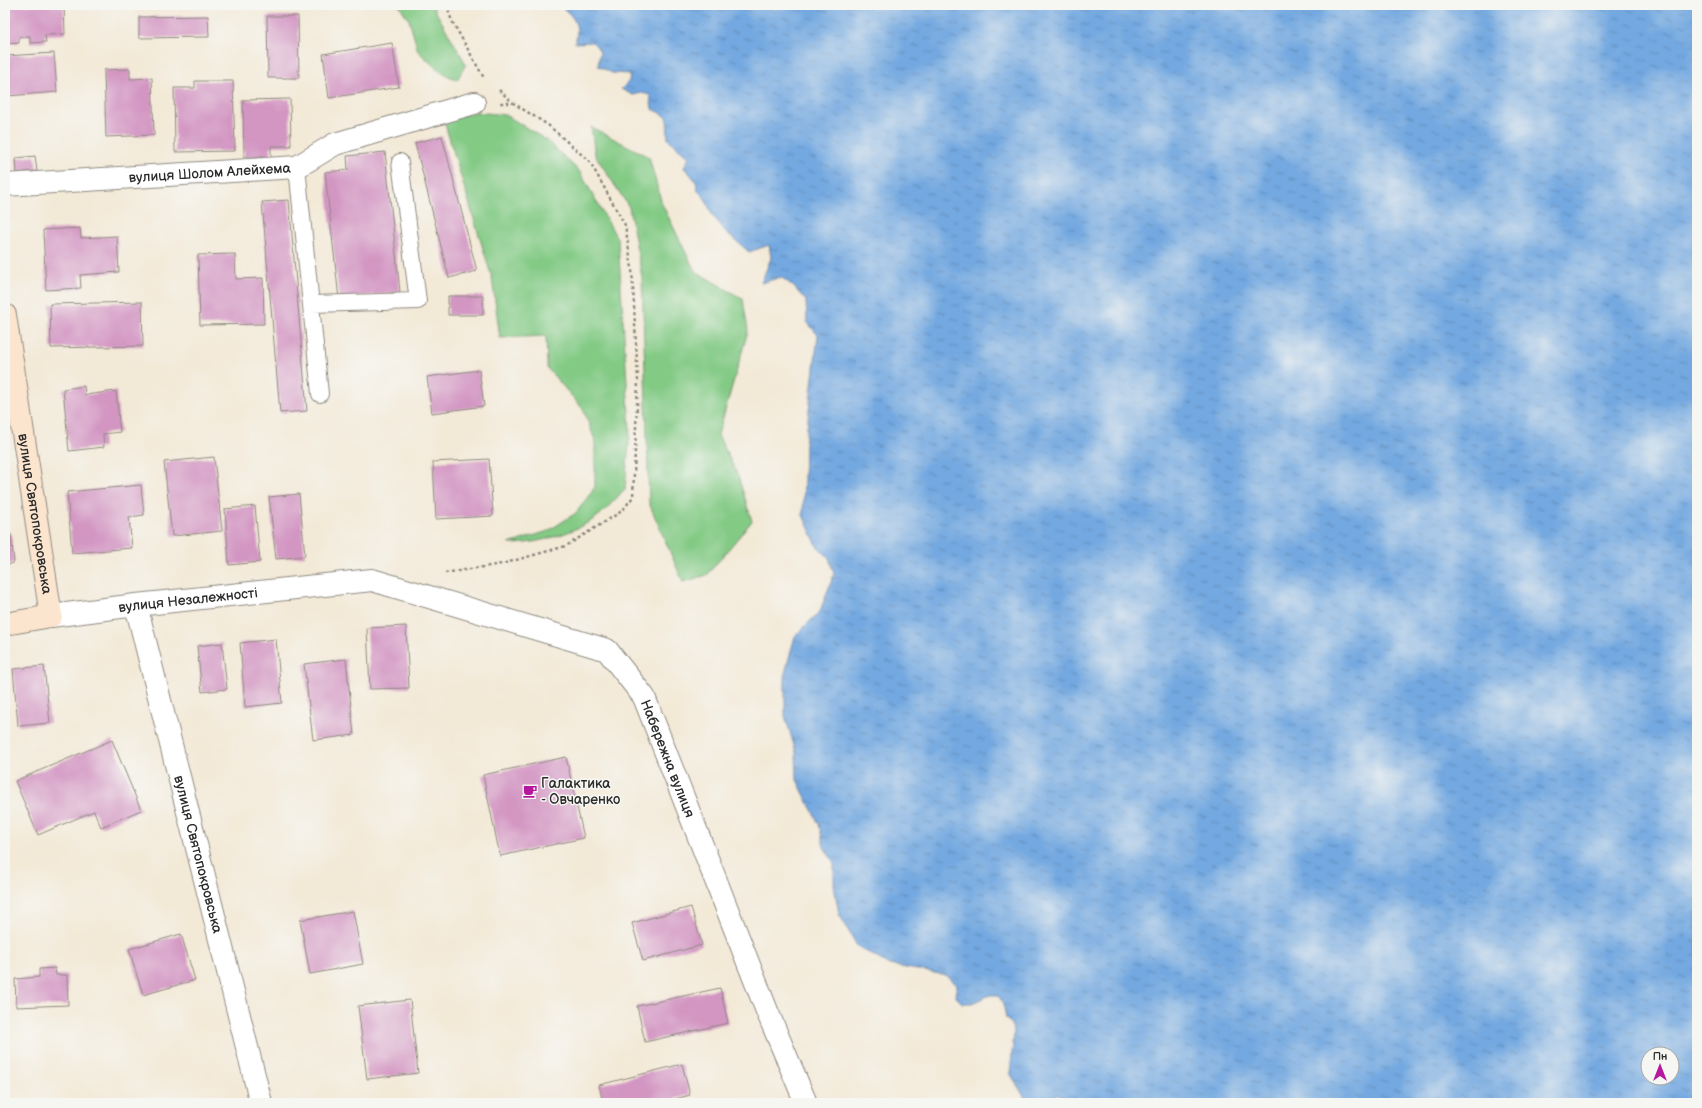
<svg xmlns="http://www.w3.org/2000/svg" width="1702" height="1108" viewBox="0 0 1702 1108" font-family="'Balsamiq Sans',sans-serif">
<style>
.grass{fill:#83ca85;stroke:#577a58}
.water{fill:url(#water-ripples);stroke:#4f6a86;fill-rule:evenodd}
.building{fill:#d396c3}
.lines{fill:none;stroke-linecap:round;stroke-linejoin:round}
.lane-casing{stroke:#8f8a81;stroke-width:18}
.street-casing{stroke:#8f8a81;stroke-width:24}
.secondary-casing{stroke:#8f8a81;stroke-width:24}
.path{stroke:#8f8a81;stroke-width:2.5;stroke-dasharray:3 3;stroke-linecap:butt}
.lane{stroke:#fff;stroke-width:16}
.street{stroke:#fff;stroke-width:22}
.secondary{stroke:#fbe5cf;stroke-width:22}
.labels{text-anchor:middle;stroke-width:3;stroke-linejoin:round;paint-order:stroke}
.street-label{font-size:14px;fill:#2b2b2b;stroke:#f6f6f2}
.poi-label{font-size:14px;fill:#2b2b2b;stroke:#f6f6f2;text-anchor:start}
</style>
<defs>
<pattern id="water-ripples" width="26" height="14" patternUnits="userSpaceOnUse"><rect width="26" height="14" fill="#73a8e0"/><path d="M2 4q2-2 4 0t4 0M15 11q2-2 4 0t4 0" fill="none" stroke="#5f89b6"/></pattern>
</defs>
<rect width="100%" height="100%" fill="#f6f6f2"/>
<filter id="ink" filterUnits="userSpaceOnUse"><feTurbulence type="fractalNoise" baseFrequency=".025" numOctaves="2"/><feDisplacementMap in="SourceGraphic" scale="8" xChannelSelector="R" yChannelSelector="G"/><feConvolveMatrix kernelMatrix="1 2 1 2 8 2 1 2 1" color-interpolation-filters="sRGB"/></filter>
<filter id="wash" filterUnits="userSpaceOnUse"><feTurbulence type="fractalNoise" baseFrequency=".012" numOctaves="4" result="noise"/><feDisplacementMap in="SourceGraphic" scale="16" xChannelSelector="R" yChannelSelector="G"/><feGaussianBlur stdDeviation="0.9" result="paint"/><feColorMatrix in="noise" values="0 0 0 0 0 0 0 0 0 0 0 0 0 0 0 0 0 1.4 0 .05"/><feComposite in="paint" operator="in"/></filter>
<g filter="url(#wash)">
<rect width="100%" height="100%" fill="#f3e9d7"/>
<path class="grass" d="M 399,5 L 432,5 L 466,64 L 457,80 L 439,71 L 418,51 L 409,20 Z
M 475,112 L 506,115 L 546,140 L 580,172 L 618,240 L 630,430 L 625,489 C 615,499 605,512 594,519 C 570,534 538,544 509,544 L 548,531 L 576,513 L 595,487 L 595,440 L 583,409 L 547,368 L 546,336 L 500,338 L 492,278 L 444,121 Z
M 591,127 L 649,157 L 662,204 L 695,271 L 743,299 L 748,331 L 718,435 L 738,476 L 752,521 L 707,575 L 683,582 L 649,503 L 642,277 L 629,207 L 595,155 Z"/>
<path class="water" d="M 560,5 L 1697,5 L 1697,1103 L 1074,1103 L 1058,1095 L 1052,1100 L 1051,1103 L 1028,1103 L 1010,1073 L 1014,1033 L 1011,1024 L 1006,1019 C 1005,1010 1003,1003 998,995 L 990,995 L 972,1003 L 962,1003 L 956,997 L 957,985 L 946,975 L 889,965 L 857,946 L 839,914 L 834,886 L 834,863 L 824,847 L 819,824 L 797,780 L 796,752 L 785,716 L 785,673 L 795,636 L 820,611 L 834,574 L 829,558 L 817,546 L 803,515 L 805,444 L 818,335 L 807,322 L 806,301 L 793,286 L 781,277 L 761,283 L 771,258 L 769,245 L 749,252 L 726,232 L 713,216 L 704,197 L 698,191 L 696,182 L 691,175 L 684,168 L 689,157 L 668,139 L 667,117 L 659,112 L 652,109 L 650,95 L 642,93 L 633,95 L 621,89 L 629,81 L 630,74 L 612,73 L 598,66 L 600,51 L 593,42 L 575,43 C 580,23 574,18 560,5 ZM 1648,1054 L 1672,1054 L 1672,1078 L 1648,1078 Z"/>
<g id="blocks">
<path class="building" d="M 5,5 L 64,5 L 65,34 L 45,35 L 46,42 L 30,43 L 30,36 L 19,37 L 19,43 L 5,44 Z
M 208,16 L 209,37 L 139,38 L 139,17 Z
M 267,16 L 298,16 L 299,78 L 268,78 Z
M 392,43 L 399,87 L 329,98 L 323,54 Z
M 54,53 L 57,92 L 7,96 L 5,56 Z
M 130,69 L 130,79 L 152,78 L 154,135 L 106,137 L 104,70 Z
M 195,81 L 233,81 L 235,151 L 175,152 L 174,88 L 195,88 Z
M 290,99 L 291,146 L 271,146 L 271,157 L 244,157 L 243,100 Z
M 442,136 L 477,271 L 449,278 L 415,143 Z
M 385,152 L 400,292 L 339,299 L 325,172 L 348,170 L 347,156 Z
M 35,156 L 37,171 L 17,173 L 16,158 Z
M 289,200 L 307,411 L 280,413 L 262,202 Z
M 80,228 L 81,238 L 117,236 L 119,272 L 80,275 L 81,288 L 46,290 L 43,230 Z
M 235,254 L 236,279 L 263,278 L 264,324 L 200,325 L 198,255 Z
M 448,296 L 483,296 L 483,315 L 448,315 Z
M 142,302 L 143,346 L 51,348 L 50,304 Z
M 479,370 L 484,406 L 432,413 L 427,377 Z
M 84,386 L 85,395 L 116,391 L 120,432 L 103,434 L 104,447 L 69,451 L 63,389 Z
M 214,457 L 222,531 L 172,536 L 164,462 Z
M 489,459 L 493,516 L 436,519 L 433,462 Z
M 141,485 L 144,515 L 129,517 L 132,548 L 72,553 L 67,492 Z
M 299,494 L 305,556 L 276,559 L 269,497 Z
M 255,506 L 260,562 L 229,565 L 225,509 Z
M 11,534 L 14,562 L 5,567 L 5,535 Z
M 406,626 L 409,688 L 370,689 L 367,628 Z
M 276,639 L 282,703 L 245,707 L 240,643 Z
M 222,643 L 227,689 L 202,692 L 197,646 Z
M 346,659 L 354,735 L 313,740 L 304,664 Z
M 44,666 L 50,723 L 18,726 L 13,669 Z
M 112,740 L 141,810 L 101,827 L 94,811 L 38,835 L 15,781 Z
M 566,757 L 584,838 L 500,856 L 483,775 Z
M 691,907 L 702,945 L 643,961 L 632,923 Z
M 353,911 L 363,964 L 310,974 L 300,920 Z
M 181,934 L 195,980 L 143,995 L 129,949 Z
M 55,968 L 56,975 L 67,975 L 68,1005 L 16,1007 L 15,979 L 39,977 L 39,969 Z
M 720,988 L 728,1023 L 645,1042 L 637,1006 Z
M 410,1000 L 418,1073 L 367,1079 L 358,1006 Z
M 682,1064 L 690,1095 L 660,1103 L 603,1103 L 599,1085 Z"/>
</g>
</g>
<g filter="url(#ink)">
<use href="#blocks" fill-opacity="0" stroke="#8f8a81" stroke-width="1"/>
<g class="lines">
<defs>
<path id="lane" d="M 297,167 L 320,394
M 311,304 L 418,301 L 400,162"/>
<g id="street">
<path id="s1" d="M 5,185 L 297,167 L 335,144 L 474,103"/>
<path id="s2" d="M 136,605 L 261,1103"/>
<path id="s3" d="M 51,616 L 136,605 L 372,580 L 607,650 L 644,697 L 767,1011 L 806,1103"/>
</g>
<g id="secondary">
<path id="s4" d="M 5,315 L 51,616 L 5,624"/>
</g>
</defs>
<use href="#lane" class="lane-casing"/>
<use href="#street" class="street-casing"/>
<use href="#secondary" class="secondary-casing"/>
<path class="path" d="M 446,5 L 452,21 L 484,78
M 499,90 L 513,103
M 445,573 L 502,564 L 566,546 L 622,511 L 633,497 L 638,381 L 632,268 L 625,225 L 590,162 L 548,125 L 513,103 L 500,103"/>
<use href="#lane" class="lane"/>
<use href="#street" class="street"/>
<use href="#secondary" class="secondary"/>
</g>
</g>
<defs>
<symbol id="cafe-bare" viewBox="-9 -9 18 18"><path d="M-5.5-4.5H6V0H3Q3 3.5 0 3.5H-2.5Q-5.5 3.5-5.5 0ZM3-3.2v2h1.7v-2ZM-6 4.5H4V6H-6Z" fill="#b5179e" stroke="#f6f6f2" stroke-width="2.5" paint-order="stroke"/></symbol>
</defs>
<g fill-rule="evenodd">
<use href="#cafe-bare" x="520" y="781" width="20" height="20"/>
</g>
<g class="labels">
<g class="street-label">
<text dy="5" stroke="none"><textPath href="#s1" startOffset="205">вулиця Шолом Алейхема</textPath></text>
<text dy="5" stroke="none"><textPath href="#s4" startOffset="201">вулиця Святопокровська</textPath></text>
<text dy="5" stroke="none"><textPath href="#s3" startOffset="138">вулиця Незалежності</textPath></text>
<text dy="5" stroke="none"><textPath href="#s3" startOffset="694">Набережна вулиця</textPath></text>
<text dy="5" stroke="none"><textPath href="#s2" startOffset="257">вулиця Святопокровська</textPath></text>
</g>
<g class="poi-label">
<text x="541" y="788">Галактика<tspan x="541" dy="16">- Овчаренко</tspan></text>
</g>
</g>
<rect width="1702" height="1108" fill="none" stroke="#f6f6f2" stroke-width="20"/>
<g transform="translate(1660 1066)"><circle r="19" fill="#f6f6f2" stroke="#a5a5a2"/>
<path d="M0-3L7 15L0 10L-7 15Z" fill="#b5179e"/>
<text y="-6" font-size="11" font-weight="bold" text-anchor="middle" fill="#2b2b2b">Пн</text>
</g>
</svg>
